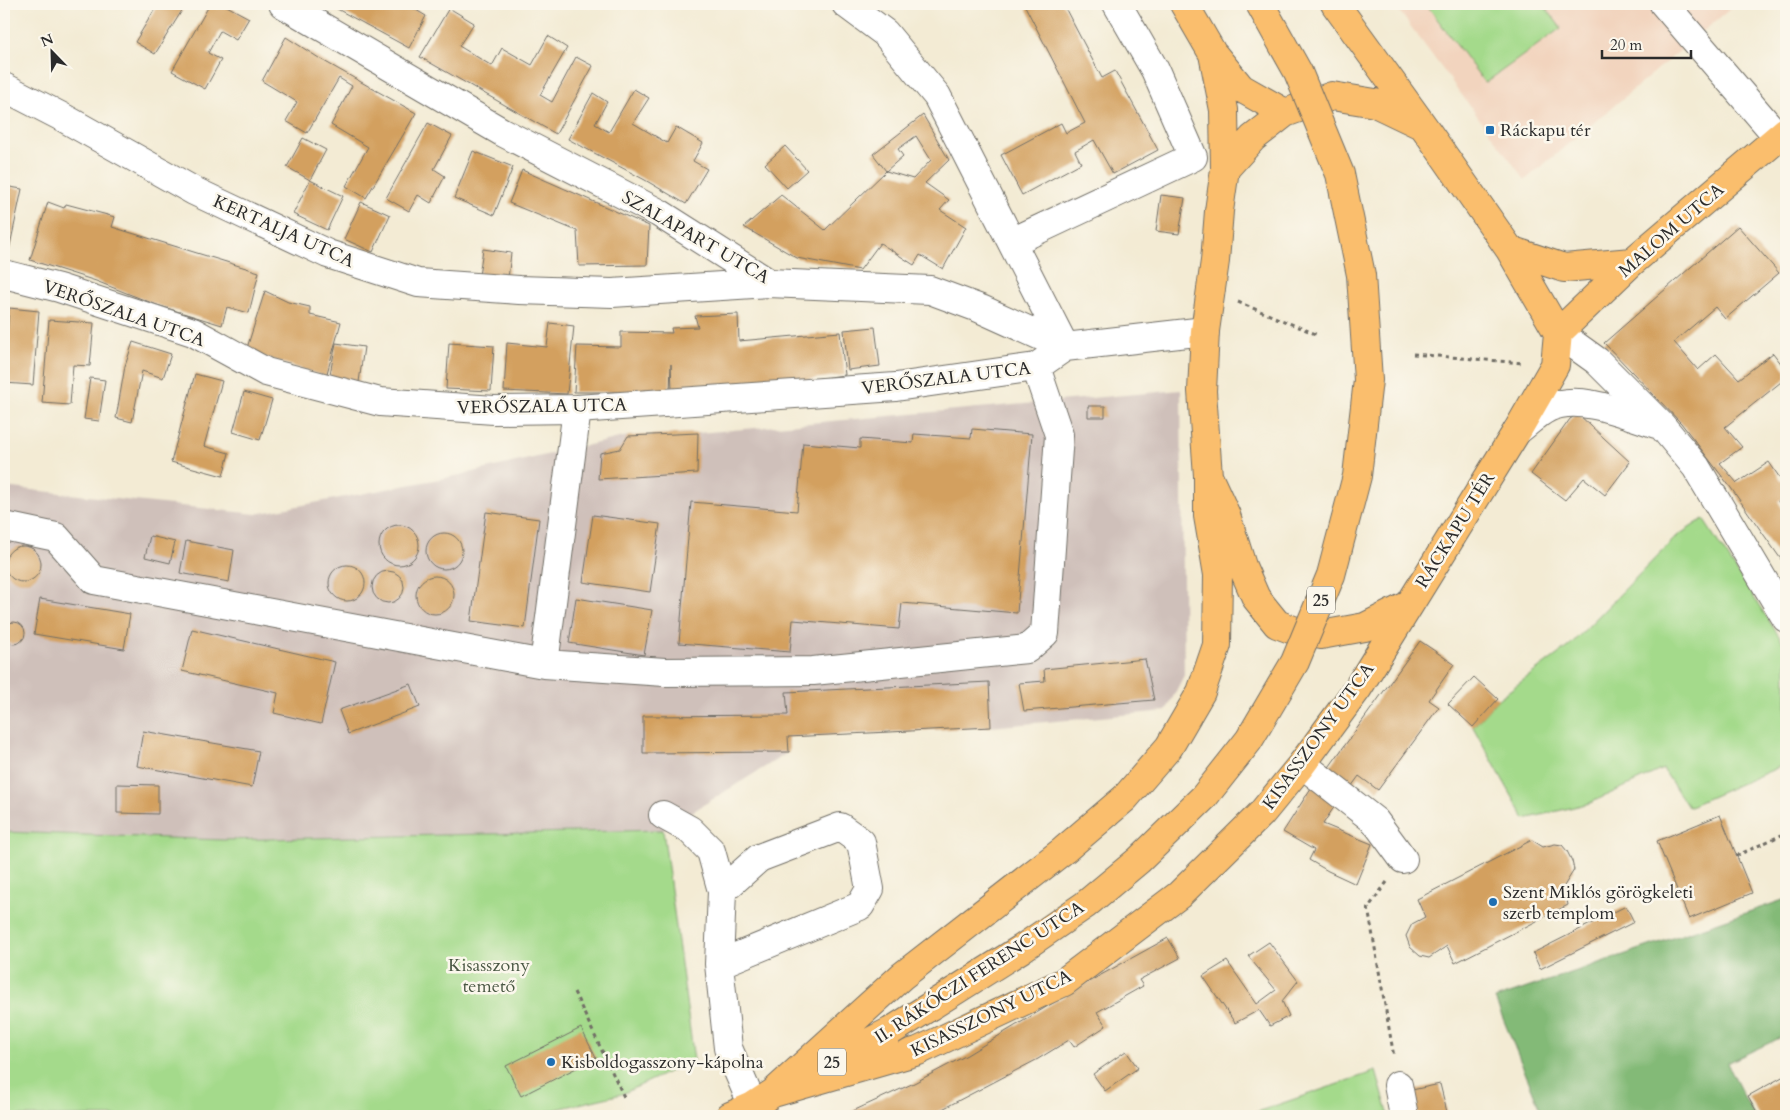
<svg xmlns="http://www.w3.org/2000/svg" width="1790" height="1120" viewBox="0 0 1790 1120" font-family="Cardo,serif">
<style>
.built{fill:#f2d4be}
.industrial{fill:#cfc0ba}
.green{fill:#a4da8b;stroke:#68825b}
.forest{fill:#83ba77;stroke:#577251}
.building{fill:#d3a05e;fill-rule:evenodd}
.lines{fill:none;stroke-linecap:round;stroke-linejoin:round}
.minor-casing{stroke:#716e66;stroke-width:30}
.major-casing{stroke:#716e66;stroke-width:30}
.path{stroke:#716e66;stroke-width:3;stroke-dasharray:4 4;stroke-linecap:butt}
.minor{stroke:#fff;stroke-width:28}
.major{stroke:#fabe6d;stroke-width:28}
.major-bridge-casing{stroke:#716e66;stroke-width:30;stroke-linecap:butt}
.major-bridge{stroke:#fabe6d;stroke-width:28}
.poi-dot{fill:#1f6fb2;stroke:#fbf7ec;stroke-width:2}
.labels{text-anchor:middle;stroke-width:5;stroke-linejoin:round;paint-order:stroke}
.shield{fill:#fbf7ec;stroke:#696865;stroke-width:1}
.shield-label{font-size:16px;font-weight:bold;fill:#2b2b2b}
.poi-label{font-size:18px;fill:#2b2b2b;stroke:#fbf7ec;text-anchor:start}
.street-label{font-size:18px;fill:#2b2b2b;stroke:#fbf7ec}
.park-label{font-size:18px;fill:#495743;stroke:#fbf7ec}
</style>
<rect width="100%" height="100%" fill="#fbf7ec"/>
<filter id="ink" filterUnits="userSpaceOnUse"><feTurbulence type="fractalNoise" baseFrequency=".02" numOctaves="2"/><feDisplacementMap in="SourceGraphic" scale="10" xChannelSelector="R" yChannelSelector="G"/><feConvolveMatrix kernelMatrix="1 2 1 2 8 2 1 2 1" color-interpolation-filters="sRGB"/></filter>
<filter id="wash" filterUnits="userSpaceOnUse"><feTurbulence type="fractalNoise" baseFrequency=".0096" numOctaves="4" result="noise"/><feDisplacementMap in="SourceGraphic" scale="20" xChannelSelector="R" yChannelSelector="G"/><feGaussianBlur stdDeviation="1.12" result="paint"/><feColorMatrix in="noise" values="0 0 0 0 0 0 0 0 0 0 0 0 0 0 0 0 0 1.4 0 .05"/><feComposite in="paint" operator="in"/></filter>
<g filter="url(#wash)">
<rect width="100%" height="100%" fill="#f3ebd4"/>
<path class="built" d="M 1394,4 L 1736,4 L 1525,180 Z"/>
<path class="industrial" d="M 1181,390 L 1184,675 L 1166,711 L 991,727 L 789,737 L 789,752 L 663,830 L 223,840 L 4,832 L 4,487 L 256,514 L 460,475 L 628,436 L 698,433 Z"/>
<path class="green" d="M 1426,4 L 1543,4 L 1561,28 L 1485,83 Z
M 1703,519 L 1786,647 L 1786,764 L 1688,807 L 1663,769 L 1590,803 L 1525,819 L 1473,727 L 1498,699 L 1569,646 L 1677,536 Z
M 663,830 L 694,1060 L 622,1094 L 527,1116 L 4,1116 L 4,832 L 223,840 Z
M 1376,1071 L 1389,1116 L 1245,1116 Z"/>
<path class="forest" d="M 1786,899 L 1786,1035 L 1727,1063 L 1754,1116 L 1543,1116 L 1495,999 Z"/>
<g id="blocks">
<path class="building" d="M 158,4 L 186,4 L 155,54 L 135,42 Z
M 210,4 L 223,4 L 249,18 L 236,40 L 220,31 L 208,53 L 221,60 L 205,89 L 172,71 Z
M 328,4 L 406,4 L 426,16 L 409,48 Z
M 1024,4 L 1063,4 L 1102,78 L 1115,71 L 1158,150 L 1113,174 L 1094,140 L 1075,151 L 1081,163 L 1022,195 L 1001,155 L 1061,123 L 1066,133 L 1085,123 Z
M 449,8 L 474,23 L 459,46 L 492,66 L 502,48 L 532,65 L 548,36 L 567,48 L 540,95 L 552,102 L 576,57 L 593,66 L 556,134 L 420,57 Z
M 286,37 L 322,60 L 416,113 L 366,198 L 346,186 L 368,147 L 331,125 L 352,86 L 339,78 L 307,133 L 286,121 L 297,102 L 262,81 Z
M 634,89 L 649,98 L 633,123 L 667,143 L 676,127 L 703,143 L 693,161 L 707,169 L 686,204 L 645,180 L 568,139 L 593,93 L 607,102 L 595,124 L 609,132 Z
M 923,115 L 949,160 L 925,183 L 949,200 L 940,210 L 966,227 L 943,269 L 920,255 L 914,265 L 880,243 L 860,270 L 797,258 L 744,227 L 781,195 L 825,230 L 886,171 L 873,154 ZM 916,136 L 931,160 L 913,179 L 886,171 L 903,156 L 898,149 Z
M 428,123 L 452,136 L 434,169 L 445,176 L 431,203 L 418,195 L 409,211 L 386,198 Z
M 303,138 L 326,150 L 310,180 L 343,196 L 327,230 L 293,214 L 310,180 L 287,167 Z
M 785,146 L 807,170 L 787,188 L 765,164 Z
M 473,151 L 513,167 L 494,215 L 454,198 Z
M 522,170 L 649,226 L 647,265 L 579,266 L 577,231 L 509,203 Z
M 4,186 L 22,189 L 8,255 L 4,255 Z
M 1161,195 L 1185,198 L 1179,234 L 1156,231 Z
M 48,202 L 64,208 L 66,204 L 115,217 L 112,227 L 259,272 L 249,313 L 227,307 L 222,325 L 157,305 L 96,281 L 30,260 Z
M 361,202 L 390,215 L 373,252 L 344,239 Z
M 1738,226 L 1779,273 L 1725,319 L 1715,307 L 1674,342 L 1698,370 L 1716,354 L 1739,379 L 1773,353 L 1786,370 L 1786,378 L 1725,427 L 1742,447 L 1720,463 L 1737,483 L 1769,462 L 1786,487 L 1786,497 L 1778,501 L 1786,515 L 1786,564 L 1785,565 L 1731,488 L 1681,423 L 1604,343 Z
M 483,249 L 511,253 L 508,279 L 479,276 Z
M 265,291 L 288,302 L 310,307 L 310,315 L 341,322 L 326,377 L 246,351 Z
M 9,308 L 39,311 L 33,385 L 4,383 Z
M 738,314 L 739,341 L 840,332 L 845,375 L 789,382 L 672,389 L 671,364 L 670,392 L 574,392 L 577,346 L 621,347 L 621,332 L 672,333 L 671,328 L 698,327 L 695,316 Z
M 49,320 L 94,323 L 90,366 L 73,365 L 70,405 L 42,403 Z
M 550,323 L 574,326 L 567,394 L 504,391 L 507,343 L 547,347 Z
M 875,327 L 880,366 L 848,370 L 844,330 Z
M 133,342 L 171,354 L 163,378 L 142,371 L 132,422 L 116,418 L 125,366 Z
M 336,343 L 364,347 L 359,382 L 329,379 Z
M 449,343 L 494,346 L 491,391 L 446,389 Z
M 195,374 L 222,381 L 204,446 L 229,453 L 223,476 L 171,462 Z
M 90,378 L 105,380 L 99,421 L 84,419 Z
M 244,392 L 272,400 L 260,440 L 233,432 Z
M 1088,406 L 1105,406 L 1105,417 L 1088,417 Z
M 1578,414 L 1630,462 L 1605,495 L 1584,478 L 1565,500 L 1531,474 L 1570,419 Z
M 972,429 L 1032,434 L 1017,613 L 902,603 L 899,629 L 793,620 L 790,652 L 679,643 L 691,502 L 797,511 L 803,443 L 860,448 L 860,439 L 913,443 L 914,434 L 971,438 Z
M 698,433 L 697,473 L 598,479 L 600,453 L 620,449 L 628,436 Z
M 486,512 L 539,519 L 525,628 L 471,621 Z
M 593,515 L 660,524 L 650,592 L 583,582 Z
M379 545a20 20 0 1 1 40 0a20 20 0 1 1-40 0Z
M426 551a18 18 0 1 1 36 0a18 18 0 1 1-36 0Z
M 150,536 L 175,542 L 170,563 L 145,557 Z
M 186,541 L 234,550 L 229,582 L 180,573 Z
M5 564a18 18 0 1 1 36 0a18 18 0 1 1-36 0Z
M329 583a18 18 0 1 1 36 0a18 18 0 1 1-36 0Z
M372 587a16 16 0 1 1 32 0a16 16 0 1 1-32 0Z
M416 595a19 19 0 1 1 38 0a19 19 0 1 1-38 0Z
M 576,598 L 652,610 L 644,655 L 569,643 Z
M 40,599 L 130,614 L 124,649 L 34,634 Z
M3 633a11 11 0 1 1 22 0a11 11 0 1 1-22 0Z
M 192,629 L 335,662 L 321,724 L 274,713 L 278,693 L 182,671 Z
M 1420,641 L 1454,664 L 1429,700 L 1439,707 L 1378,790 L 1359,776 L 1351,787 L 1327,770 Z
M 1145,659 L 1154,700 L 1024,711 L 1019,683 L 1045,681 L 1044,669 Z
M 1474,677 L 1498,699 L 1473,727 L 1448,704 Z
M 989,682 L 991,727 L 788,737 L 789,752 L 643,753 L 643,716 L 788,715 L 786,692 Z
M 411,684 L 420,707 L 348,734 L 339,710 Z
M 143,731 L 259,751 L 252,787 L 137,766 Z
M 117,784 L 158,785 L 158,814 L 117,813 Z
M 1313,785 L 1338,801 L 1323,824 L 1372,844 L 1356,884 L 1328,871 L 1309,860 L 1314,850 L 1283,832 Z
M 1720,815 L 1752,893 L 1689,919 L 1657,841 Z
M 1532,840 L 1543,847 L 1555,844 L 1562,845 L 1567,851 L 1572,861 L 1574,870 L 1564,886 L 1568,905 L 1455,963 L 1447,946 L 1429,958 L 1420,956 L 1410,947 L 1406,936 L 1412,924 L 1425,917 L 1417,899 Z
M 1626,906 L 1634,922 L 1540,969 L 1533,953 Z
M 1168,938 L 1180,958 L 1139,980 L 1143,986 L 1097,1012 L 1106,1026 L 1074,1047 L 1069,1040 L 1038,1059 L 929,1116 L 842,1116 L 914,1083 L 967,1055 L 1081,986 Z
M 1269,942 L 1298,981 L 1282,1001 L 1289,1016 L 1270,1026 L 1259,1010 L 1235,1023 L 1203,976 L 1227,961 L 1257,1004 L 1276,990 L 1248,956 Z
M 581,1028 L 596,1058 L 521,1096 L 506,1066 Z
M 1126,1051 L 1138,1068 L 1105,1091 L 1093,1074 Z
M 1786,1075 L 1786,1116 L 1759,1116 L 1748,1096 Z
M 1440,1084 L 1448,1116 L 1418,1116 L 1412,1090 Z"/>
</g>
</g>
<g filter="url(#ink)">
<use href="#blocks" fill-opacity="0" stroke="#716e66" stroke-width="1"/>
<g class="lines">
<defs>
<path id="minor" d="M 283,4 L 502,132 L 659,213 L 769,283 L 930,290 L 981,309 L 1065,347 L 1205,331
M 1664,4 L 1779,138
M 4,87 L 64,118 L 194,191 L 328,254 L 418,283 L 519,290 L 612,293 L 769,283
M 1012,242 L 1193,157 L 1155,70 L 1117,4
M 4,274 L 59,288 L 193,332 L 266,372 L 380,402 L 494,410 L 577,409 L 896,387 L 1036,367 L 1065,347 L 937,96 L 885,33 L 846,4
M 1558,333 L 1597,361 L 1662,426 L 1696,467 L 1786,618
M 1517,431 C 1527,424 1537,413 1548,408 C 1579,393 1625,414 1656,424
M 4,526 L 56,537 L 94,580 L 544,664 L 577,409
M 544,664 L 665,672 L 813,671 L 1027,649 L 1045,633 L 1059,435 L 1036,367
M 1302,764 L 1375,821 L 1403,859
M 663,815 L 690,830 L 711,851 L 722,891
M 719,964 L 860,906 L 870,889 L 861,842 L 840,827 L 759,858 L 722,891 L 719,964 L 728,1048 L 753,1106
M 1398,1085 L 1404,1116"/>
<path id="major" d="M 1184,4 L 1213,54 L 1224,110 L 1225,169 L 1219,211 L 1215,261 L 1205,331 L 1202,391 L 1208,476 L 1226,515 L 1242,566 L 1256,598 L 1277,624 L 1296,631 L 1321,635 L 1365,627 L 1407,606
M 1215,56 L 1241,88 L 1285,113
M 1225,169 L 1253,138 L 1285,113 L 1332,96 L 1375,103 L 1421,125
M 1510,250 L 1564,268 L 1632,262
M 1558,333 L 1632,262 L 1786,131
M 827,1064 L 891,1031
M 773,1093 L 918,1051 L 1064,982 L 1179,895 L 1261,814 L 1302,764 L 1358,688 L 1517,431 L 1555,365 L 1558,333 L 1510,250 L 1424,127 L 1335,4
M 730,1116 L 753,1106 L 773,1093 L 902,976 L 1064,850 L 1125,798 L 1169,747 L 1201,692 L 1217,645 L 1218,575 L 1208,516 L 1208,476"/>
</defs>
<use href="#minor" class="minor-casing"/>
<use href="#major" class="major-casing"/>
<path class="path" d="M 4,15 L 10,4
M 1238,302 L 1318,335
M 1413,354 L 1523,363
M 1736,856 L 1786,833
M 1387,882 L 1368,908 L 1394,1057
M 574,992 L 624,1097"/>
<use href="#minor" class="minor"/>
<use href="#major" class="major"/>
<defs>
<path id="major-bridge" d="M 891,1031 L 1021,949 L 1085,905 L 1139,860 L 1204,797 L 1249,740 L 1295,662 L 1331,575 L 1357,476 L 1368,380 L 1361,275 L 1340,174 L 1298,72 L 1260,4"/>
</defs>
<use href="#major-bridge" class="major-bridge-casing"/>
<use href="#major-bridge" class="major-bridge"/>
</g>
</g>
<g class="poi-dot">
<rect x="1485" y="125" width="10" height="10" rx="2.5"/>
<circle cx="1493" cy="902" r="5"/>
<circle cx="551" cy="1062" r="5"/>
</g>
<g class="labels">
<g class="shield">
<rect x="1307" y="586.5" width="28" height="27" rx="4"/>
<rect x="818" y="1048.5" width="28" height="27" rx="4"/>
</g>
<g class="shield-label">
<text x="1321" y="606">25</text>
<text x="832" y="1068">25</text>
</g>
<g class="poi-label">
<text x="1500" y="136">Ráckapu tér</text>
<text x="1503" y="898">Szent Miklós görögkeleti<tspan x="1503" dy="21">szerb templom</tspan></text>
<text x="561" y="1068">Kisboldogasszony-kápolna</text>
</g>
<g class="street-label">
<text transform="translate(1671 230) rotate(-41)" y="6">MALOM UTCA</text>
<text transform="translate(284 231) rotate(24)" y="6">KERTALJA UTCA</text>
<text transform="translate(696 237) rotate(30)" y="6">SZALAPART UTCA</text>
<text transform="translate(124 313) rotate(19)" y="6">VERŐSZALA UTCA</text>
<text transform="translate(946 378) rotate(-7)" y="6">VERŐSZALA UTCA</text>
<text transform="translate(542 406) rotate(-1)" y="6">VERŐSZALA UTCA</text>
<text transform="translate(1455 530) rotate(-58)" y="6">RÁCKAPU TÉR</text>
<text transform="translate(1318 736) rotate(-54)" y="6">KISASSZONY UTCA</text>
<text transform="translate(979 972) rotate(-33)" y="6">II. RÁKÓCZI FERENC UTCA</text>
<text transform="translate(991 1013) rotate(-26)" y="6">KISASSZONY UTCA</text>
</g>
<g class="park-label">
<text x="489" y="971">Kisasszony<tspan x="489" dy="21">temető</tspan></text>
</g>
</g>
<rect width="1790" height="1120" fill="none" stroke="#fbf7ec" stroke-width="20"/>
<g transform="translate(52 52) rotate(337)" stroke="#fbf7ec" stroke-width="4" paint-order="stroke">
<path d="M0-4L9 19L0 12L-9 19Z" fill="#2b2b2b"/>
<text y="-8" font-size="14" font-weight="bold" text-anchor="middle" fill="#2b2b2b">N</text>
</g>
<path d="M1602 50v8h89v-8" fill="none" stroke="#2b2b2b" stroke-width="2.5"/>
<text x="1610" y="50" font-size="15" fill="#2b2b2b" stroke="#fbf7ec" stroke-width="4" paint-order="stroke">20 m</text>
</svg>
